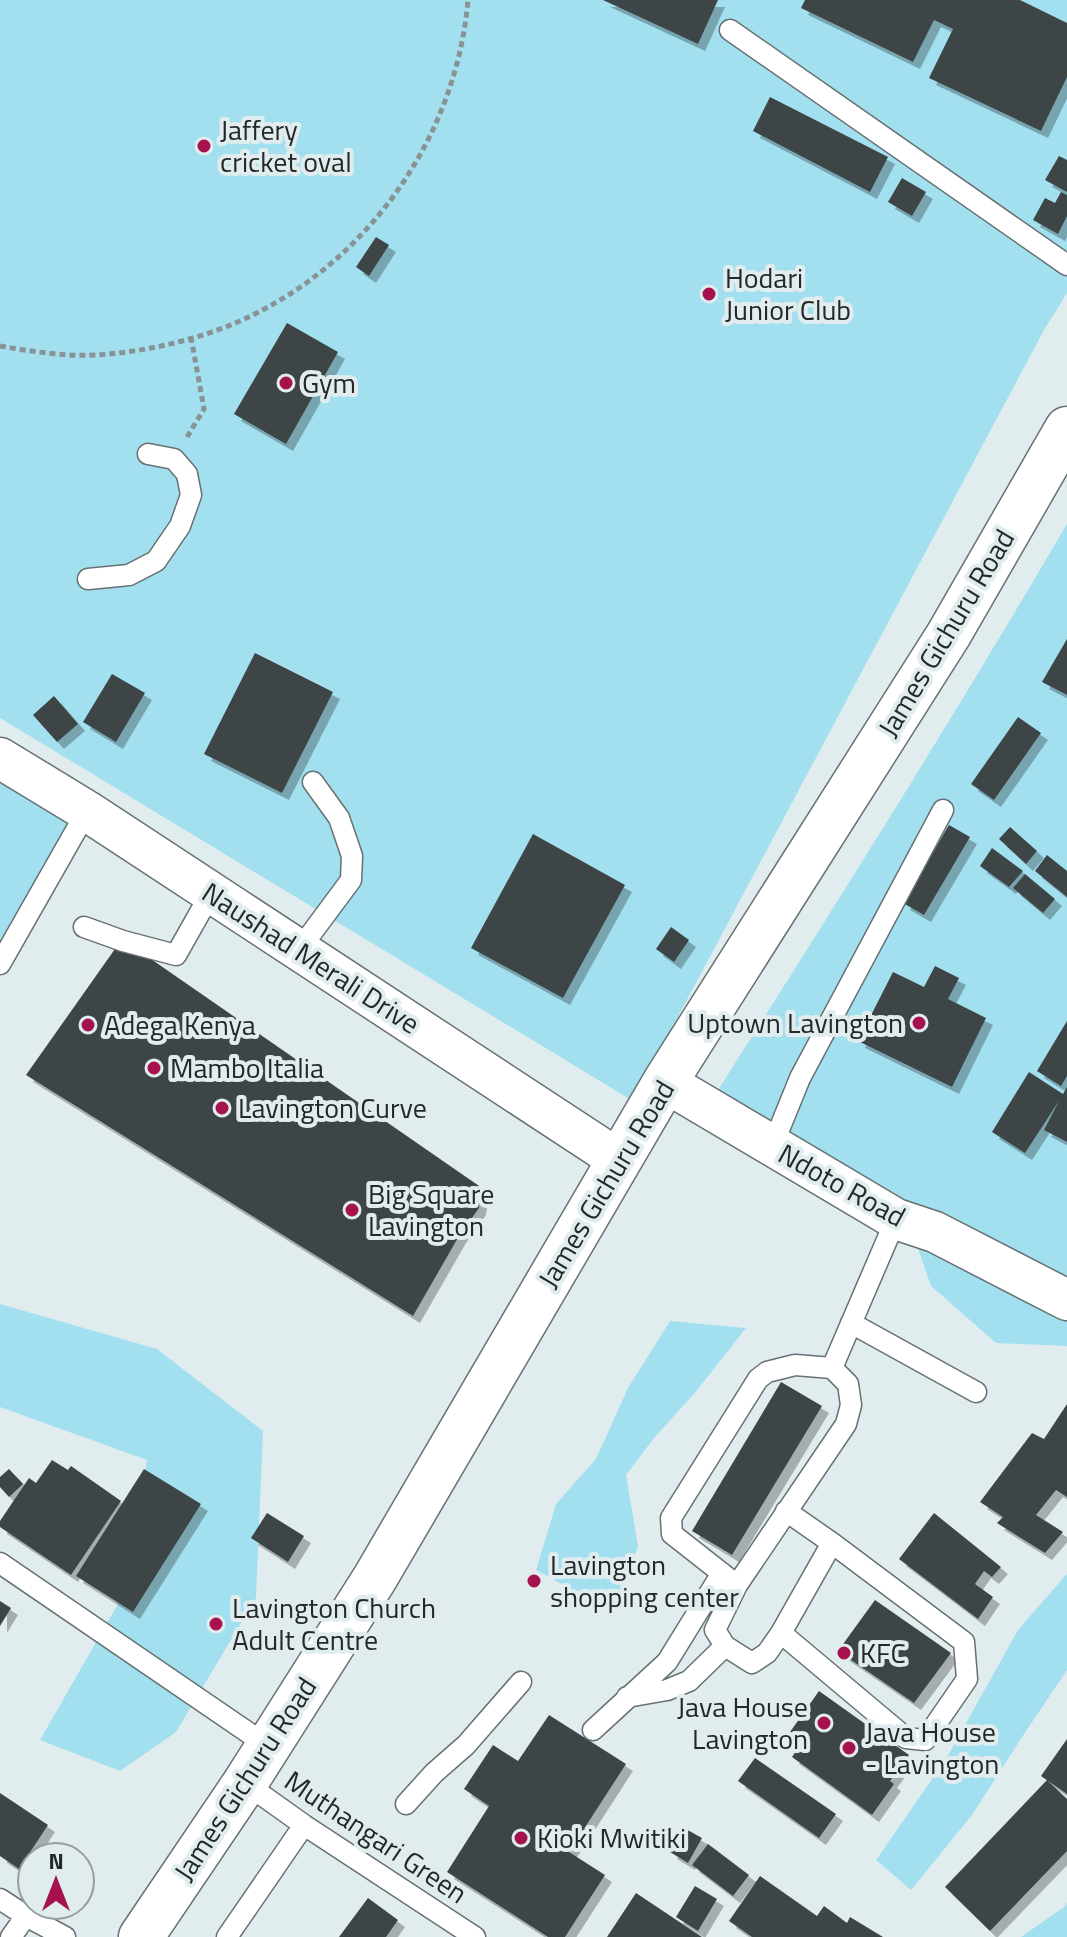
<svg xmlns="http://www.w3.org/2000/svg" width="1067" height="1937" viewBox="0 0 1067 1937" font-family="'Titillium Web',sans-serif">
<style>
.green{fill:#a2e0ef}
.building{fill:#3c4547;filter:url(#shadow)}
.lines{fill:none;stroke-linecap:round;stroke-linejoin:round}
.lane-casing{stroke:#677173;stroke-width:23}
.street-casing{stroke:#677173;stroke-width:43}
.secondary-casing{stroke:#677173;stroke-width:47}
.path{stroke:#899294;stroke-width:5;stroke-dasharray:6 4;stroke-linecap:butt}
.lane{stroke:#fff;stroke-width:20}
.street{stroke:#fff;stroke-width:40}
.secondary{stroke:#fff;stroke-width:44}
.poi-dot{fill:#a5124e;stroke:#e1ecef;stroke-width:3}
.labels{text-anchor:middle;stroke-width:8;stroke-linejoin:round;paint-order:stroke}
.poi-label{font-size:28px;fill:#232829;stroke:#e1ecef;text-anchor:start}
.street-label{font-size:28px;fill:#232829;stroke:#e1ecef}
</style>
<defs>
<filter id="shadow"><feDropShadow dx="7" dy="7" stdDeviation="0" flood-color="#0004"/></filter>
</defs>
<rect width="100%" height="100%" fill="#e1ecef"/>
<path class="green" d="M 0,0 L 1067,0 L 1067,293 L 1044,330 L 633,1101 L 0,718 Z
M 1067,524 L 1067,1346 L 996,1343 L 931,1286 L 900,1196 L 718,1090 C 837,903 955,715 1067,524 Z
M 0,780 L 79,824 L 0,971 Z
M 0,1304 L 157,1349 L 263,1431 L 256,1598 L 176,1732 L 120,1771 L 40,1740 L 127,1588 L 147,1460 L 0,1407 Z
M 670,1321 L 746,1328 L 694,1394 L 654,1438 L 626,1475 L 638,1546 L 613,1612 L 536,1570 L 556,1504 L 596,1459 L 628,1388 Z
M 1067,1574 L 1067,1670 L 1020,1740 L 972,1815 L 911,1890 L 876,1860 L 946,1759 L 1018,1630 Z
M 1067,1903 L 1067,1937 L 1021,1937 L 1064,1907 Z"/>
<path class="building" d="M 603,0 L 718,0 L 698,44 Z
M 805,0 L 1020,0 L 1067,23 L 1067,77 L 1041,131 L 929,78 L 953,29 L 934,20 L 913,62 L 801,8 Z
M 770,97 L 888,157 L 870,192 L 753,131 Z
M 1059,156 L 1067,160 L 1067,192 L 1045,180 Z
M 902,178 L 926,192 L 912,216 L 888,202 Z
M 1061,192 L 1067,195 L 1067,216 L 1058,234 L 1033,220 L 1045,198 L 1055,203 Z
M 376,237 L 389,245 L 369,276 L 356,267 Z
M 287,323 L 338,352 L 286,444 L 234,414 Z
M 1067,639 L 1067,695 L 1042,682 Z
M 255,653 L 333,692 L 282,793 L 204,754 Z
M 112,674 L 145,693 L 116,742 L 83,722 Z
M 54,696 L 78,724 L 57,742 L 33,715 Z
M 1018,717 L 1041,733 L 994,800 L 971,784 Z
M 949,825 L 970,837 L 924,915 L 903,903 Z
M 1010,827 L 1037,851 L 1026,864 L 999,839 Z
M 533,834 L 625,885 L 563,998 L 471,948 Z
M 992,848 L 1023,871 L 1009,887 L 980,866 Z
M 1047,855 L 1067,871 L 1067,897 L 1035,871 Z
M 1025,874 L 1055,899 L 1043,913 L 1013,888 Z
M 671,927 L 689,940 L 674,962 L 656,949 Z
M 122,939 L 482,1188 L 479,1208 L 459,1236 L 413,1316 L 26,1075 Z
M 935,966 L 959,978 L 948,999 L 986,1018 L 952,1087 L 858,1041 L 893,972 L 924,987 Z
M 1067,1021 L 1067,1076 L 1061,1086 L 1037,1071 Z
M 1029,1072 L 1063,1094 L 1067,1087 L 1067,1142 L 1044,1130 L 1059,1101 L 1025,1153 L 992,1132 Z
M 781,1382 L 822,1406 L 732,1555 L 692,1531 Z
M 1067,1404 L 1067,1497 L 1056,1490 L 1036,1515 L 1063,1532 L 1045,1553 L 997,1523 L 1003,1517 L 980,1502 L 1032,1433 L 1044,1439 Z
M 52,1460 L 68,1470 L 71,1466 L 121,1501 L 71,1575 L 0,1527 L 0,1521 L 29,1478 L 36,1483 Z
M 9,1469 L 23,1484 L 9,1497 L 0,1487 L 0,1477 Z
M 144,1469 L 201,1504 L 133,1612 L 76,1576 Z
M 267,1513 L 304,1536 L 288,1562 L 251,1538 Z
M 934,1513 L 1001,1567 L 992,1577 L 984,1571 L 975,1584 L 993,1597 L 978,1619 L 899,1559 Z
M 875,1600 L 951,1653 L 914,1703 L 838,1651 Z
M 0,1601 L 11,1608 L 0,1626 Z
M 819,1691 L 909,1755 L 890,1781 L 894,1784 L 872,1815 L 792,1757 L 803,1741 L 790,1732 Z
M 549,1715 L 626,1764 L 569,1852 L 605,1875 L 565,1937 L 548,1937 L 447,1872 L 489,1806 L 464,1789 L 493,1745 L 518,1761 Z
M 1067,1739 L 1067,1794 L 1041,1776 Z
M 755,1758 L 836,1814 L 819,1838 L 738,1781 Z
M 1047,1780 L 1067,1799 L 1067,1851 L 990,1931 L 945,1887 Z
M 0,1793 L 48,1825 L 19,1869 L 0,1856 Z
M 684,1828 L 702,1838 L 688,1863 L 670,1852 Z
M 708,1844 L 749,1875 L 733,1896 L 692,1865 Z
M 760,1876 L 817,1916 L 824,1906 L 847,1923 L 850,1917 L 883,1937 L 752,1937 L 729,1921 Z
M 695,1886 L 717,1899 L 698,1931 L 676,1917 Z
M 636,1893 L 702,1937 L 607,1937 Z
M 368,1898 L 398,1920 L 386,1937 L 339,1937 Z"/>
<g class="lines">
<defs>
<path id="lane" d="M 730,30 L 1067,265
M 88,579 L 129,575 L 156,561 L 180,526 L 191,495 L 187,474 L 174,459 L 148,454
M 84,927 L 123,941 L 176,955 L 211,893
M 299,950 L 351,880 L 352,856 L 339,818 L 313,782
M 0,964 L 87,811
M 772,1147 L 800,1078 L 943,810
M 851,1323 L 976,1392
M 795,1365 L 832,1368 L 848,1384 L 851,1405 L 846,1424 L 737,1585 L 672,1534 L 671,1518 L 758,1379 L 767,1372 Z
M 832,1368 L 896,1219
M 0,1563 L 268,1746
M 737,1585 L 715,1630 L 725,1646 L 752,1663 L 767,1653 L 781,1633 L 832,1543 L 786,1511
M 781,1633 L 906,1738 L 925,1740 L 967,1679 L 964,1642 L 832,1543
M 627,1697 L 667,1690 L 689,1681 L 725,1646
M 593,1730 L 667,1662 L 722,1573
M 245,1783 L 304,1825 L 475,1937
M 406,1804 L 434,1773 L 466,1745 L 521,1682
M 0,1899 L 26,1916 L 65,1937
M 11,1937 L 26,1916
M 227,1937 L 304,1825"/>
<path id="street" d="M 0,758 L 87,811 L 619,1160
M 665,1082 L 896,1219 L 935,1232 L 1067,1300"/>
<path id="secondary" d="M 141,1937 L 245,1783 L 375,1578 L 665,1082 L 949,634 L 1067,429"/>
</defs>
<use href="#lane" class="lane-casing"/>
<use href="#street" class="street-casing"/>
<use href="#secondary" class="secondary-casing"/>
<path class="path" d="M 0,346 C 35,352 73,358 109,354 C 151,350 194,340 233,324 C 364,269 456,140 468,0
M 187,437 L 204,409 L 191,337"/>
<use href="#lane" class="lane"/>
<use href="#street" class="street"/>
<use href="#secondary" class="secondary"/>
</g>
<g class="poi-dot">
<circle cx="204" cy="146" r="8"/>
<circle cx="709" cy="294" r="8"/>
<circle cx="286" cy="383" r="8"/>
<circle cx="919" cy="1023" r="8"/>
<circle cx="88" cy="1025" r="8"/>
<circle cx="154" cy="1068" r="8"/>
<circle cx="222" cy="1108" r="8"/>
<circle cx="352" cy="1210" r="8"/>
<circle cx="534" cy="1581" r="8"/>
<circle cx="216" cy="1624" r="8"/>
<circle cx="844" cy="1653" r="8"/>
<circle cx="824" cy="1723" r="8"/>
<circle cx="849" cy="1748" r="8"/>
<circle cx="521" cy="1838" r="8"/>
</g>
<g class="labels">
<g class="poi-label">
<text x="220" y="140">Jaffery<tspan x="220" dy="32">cricket oval</tspan></text>
<text x="725" y="288">Hodari<tspan x="725" dy="32">Junior Club</tspan></text>
<text x="302" y="393">Gym</text>
<text x="903" y="1033" text-anchor="end">Uptown Lavington</text>
<text x="104" y="1035">Adega Kenya</text>
<text x="170" y="1078">Mambo Italia</text>
<text x="238" y="1118">Lavington Curve</text>
<text x="368" y="1204">Big Square<tspan x="368" dy="32">Lavington</tspan></text>
<text x="550" y="1575">Lavington<tspan x="550" dy="32">shopping center</tspan></text>
<text x="232" y="1618">Lavington Church<tspan x="232" dy="32">Adult Centre</tspan></text>
<text x="860" y="1663">KFC</text>
<text x="808" y="1717" text-anchor="end">Java House<tspan x="808" dy="32">Lavington</tspan></text>
<text x="865" y="1742">Java House<tspan x="865" dy="32">- Lavington</tspan></text>
<text x="537" y="1848">Kioki Mwitiki</text>
</g>
<g class="street-label">
<text transform="translate(946 633) rotate(-59)" y="10">James Gichuru Road</text>
<text transform="translate(311 958) rotate(33)" y="10">Naushad Merali Drive</text>
<text transform="translate(606 1184) rotate(-59)" y="10">James Gichuru Road</text>
<text transform="translate(842 1185) rotate(29)" y="10">Ndoto Road</text>
<text transform="translate(245 1779) rotate(-57)" y="10">James Gichuru Road</text>
<text transform="translate(376 1837) rotate(34)" y="10">Muthangari Green</text>
</g>
</g>
<g transform="translate(56 1881)"><circle r="38" fill="#e1ecef" stroke="#959ea0" stroke-width="2"/>
<path d="M0-6L14 30L0 20L-14 30Z" fill="#a5124e"/>
<text y="-12" font-size="22" font-weight="bold" text-anchor="middle" fill="#232829">N</text>
</g>
</svg>
